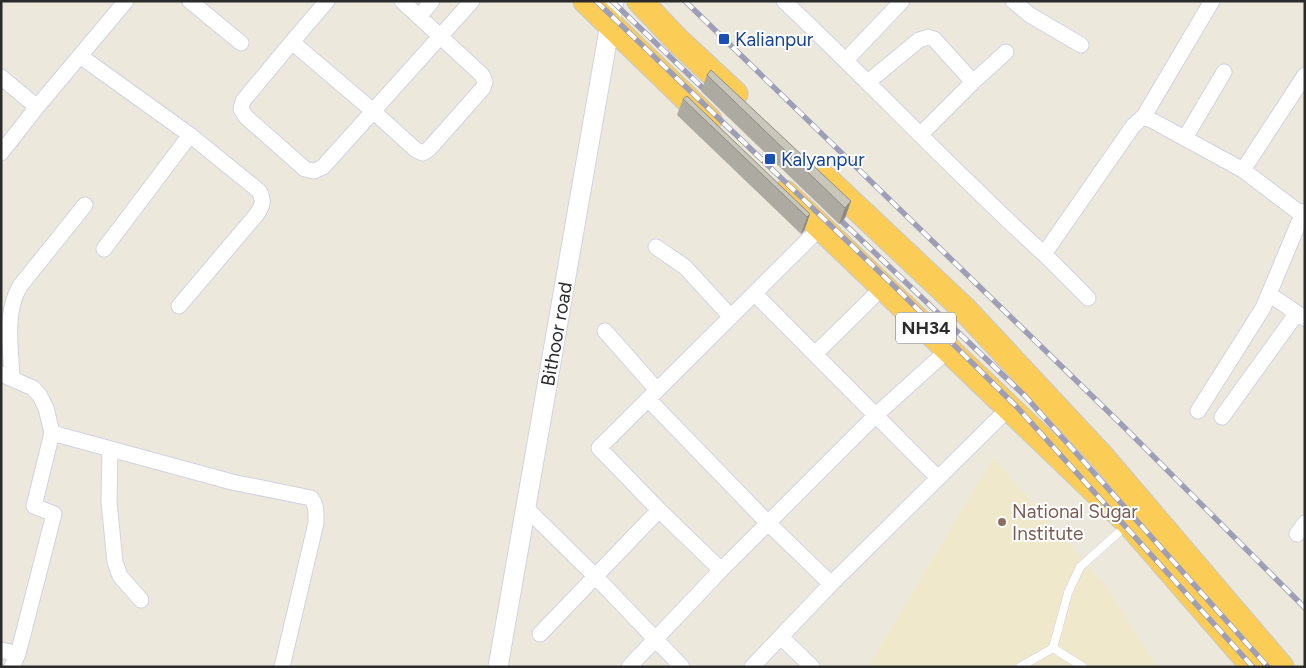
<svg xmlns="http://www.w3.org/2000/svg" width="1306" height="668" viewBox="0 0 1306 668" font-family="Figtree,sans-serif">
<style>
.education{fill:#f0e8cb}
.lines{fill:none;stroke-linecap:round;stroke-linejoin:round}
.service-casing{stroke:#d1d2e4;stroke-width:9}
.minor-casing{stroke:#d1d2e4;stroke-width:17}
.tertiary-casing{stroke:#d1d2e4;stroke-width:21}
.trunk-casing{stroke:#c8c8c8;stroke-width:27}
.service{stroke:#fff;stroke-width:8}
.minor{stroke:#fff;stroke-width:15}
.tertiary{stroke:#fff;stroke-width:19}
.trunk{stroke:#fbcd56;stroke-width:25}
.rail-casing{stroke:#9e9fb6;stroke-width:5.5}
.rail{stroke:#fff;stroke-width:4;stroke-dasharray:11;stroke-linecap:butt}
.wall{fill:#adaaa1}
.shaded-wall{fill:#8d8b83}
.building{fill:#c9c6bb;stroke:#8d8b83}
.transit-dot{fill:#1a4fb4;stroke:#fff;stroke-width:2}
.education-dot{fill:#8d6e63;stroke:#fff;stroke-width:2}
.labels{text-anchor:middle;stroke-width:4;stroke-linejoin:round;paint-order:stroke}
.shield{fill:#fff;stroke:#6b6b6b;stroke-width:1}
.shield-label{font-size:18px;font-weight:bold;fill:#2b2b2b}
.transit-label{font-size:19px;fill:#164399;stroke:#fff;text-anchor:start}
.street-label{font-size:19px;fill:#2b2b2b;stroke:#fff}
.education-label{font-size:19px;fill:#785e54;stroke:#fff;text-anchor:start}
</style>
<rect width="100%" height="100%" fill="#ede8dc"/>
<path class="education" d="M 993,458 L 1106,586 L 1157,667 L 868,667 Z"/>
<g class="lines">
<defs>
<path id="service" d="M 1053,648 L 1068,593 L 1080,567 L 1127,525
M 1020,667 L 1053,648 L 1083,667"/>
<path id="minor" d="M 190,1 L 241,43
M 327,1 L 292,42 L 373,111 L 416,150 L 423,153 L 429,149 L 483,88 L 485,82 L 482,75 L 402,1
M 784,1 C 872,84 955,173 1044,254 L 1133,126 L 1144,116 L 1212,1
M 1013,1 L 1030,15 L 1081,45
M 419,17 L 432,1
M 292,42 L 243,101 L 241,109 L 246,117 L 305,169 L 314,171 L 323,167 L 472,1
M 80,56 L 190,135 L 259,191 C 264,200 263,205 257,214 L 179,306
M 846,60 L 902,1
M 1,77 L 37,107
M 868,82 L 919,40 L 928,37 L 934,39 L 973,82
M 1144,116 L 1243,170 L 1305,75
M 920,135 L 973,82 L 1006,52
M 1185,138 L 1224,72
M 1,153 L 37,107 L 126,1
M 1243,170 L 1305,217
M 821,227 L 599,448 L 659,510 L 721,570 L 876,415 L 948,350
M 656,247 L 685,267 L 731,317
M 104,249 L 190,135
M 1044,254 L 1088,298
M 755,294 L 938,478
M 1269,294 L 1304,318
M 605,331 L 657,390
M 815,354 L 883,287
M 1,374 L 33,388 L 40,396 L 46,408 L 52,433 L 34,506 L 54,514 L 18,654 L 12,666 L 14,667
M 12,378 C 11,348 4,313 20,286 L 85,205
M 648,399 L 767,522 L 831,584
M 1198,411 L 1263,308 L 1302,215 L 1305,211
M 1222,417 L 1297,313
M 52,433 L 232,482 L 311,498 C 317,506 316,514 316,523 L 282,667
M 110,449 L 109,502 L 115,562 L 120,576 L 141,600
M 527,509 L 595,576 L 682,667
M 1297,534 L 1305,523
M 540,634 L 659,510
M 781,637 L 812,667
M 1,650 L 18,654
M 629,667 L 721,570
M 752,667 L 831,584 L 1009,408"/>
<path id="tertiary" d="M 498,667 L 614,1"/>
<path id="trunk" d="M 586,1 L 709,120
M 640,1 L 678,41 L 735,94
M 826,179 L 964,309 L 1102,457 L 1281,667
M 785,193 L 1129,523 L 1254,667"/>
</defs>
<use href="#service" class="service-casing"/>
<use href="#minor" class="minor-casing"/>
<use href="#tertiary" class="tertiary-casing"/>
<use href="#trunk" class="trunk-casing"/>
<use href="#service" class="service"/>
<use href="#minor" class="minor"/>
<use href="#tertiary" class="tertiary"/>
<use href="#trunk" class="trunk"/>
<defs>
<path id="rail" d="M 596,1 L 891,283 L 1016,406 L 1253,667
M 612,1 L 711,96
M 685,1 L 1123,426 L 1305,608
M 832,212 L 1025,396 L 1268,667"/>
</defs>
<use href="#rail" class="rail-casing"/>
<use href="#rail" class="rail"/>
</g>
<path class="wall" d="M 707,75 L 851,201 L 845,218 L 839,224 L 701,91 Z
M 683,99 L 810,214 L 804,231 L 801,234 L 677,115 Z"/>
<path class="shaded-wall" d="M 851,201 L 845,218 L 839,224 L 845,208 Z
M 810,214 L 804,231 L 801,234 L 807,217 Z"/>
<path class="building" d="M 711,70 L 851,201 L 845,208 L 707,75 Z
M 687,96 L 810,214 L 807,217 L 683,99 Z"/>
<g class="transit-dot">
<rect x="718" y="33" width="12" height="12" rx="2.5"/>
<rect x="764" y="153" width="12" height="12" rx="2.5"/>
</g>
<circle class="education-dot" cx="1002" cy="522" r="5"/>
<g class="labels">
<rect class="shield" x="896" y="312.5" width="60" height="31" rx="4"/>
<g class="shield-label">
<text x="926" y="334">NH34</text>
</g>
<g class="transit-label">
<text x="735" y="46">Kalianpur</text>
<text x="781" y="166">Kalyanpur</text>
</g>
<g class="street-label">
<text transform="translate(556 334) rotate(-80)" y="7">Bithoor road</text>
</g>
<g class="education-label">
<text x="1012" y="518">National Sugar<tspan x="1012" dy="22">Institute</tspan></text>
</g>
</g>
<rect width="1306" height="668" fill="none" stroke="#2b2b2b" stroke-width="5"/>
</svg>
